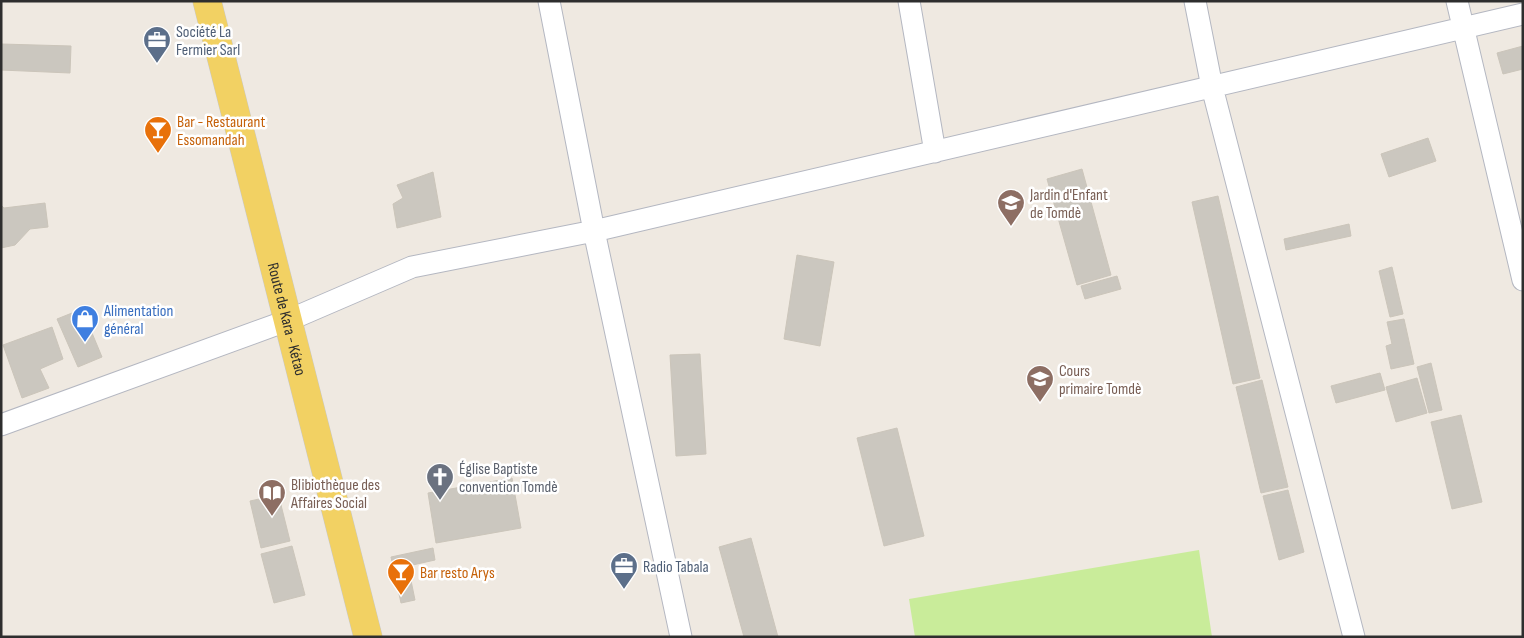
<svg xmlns="http://www.w3.org/2000/svg" width="1524" height="638" viewBox="0 0 1524 638" font-family="'Sofia Sans Condensed',sans-serif">
<style>
.pitch{fill:#c9ec9a}
.building{fill:#cbc7bf;stroke:#cbc5ba}
.lines{fill:none;stroke-linecap:round;stroke-linejoin:round}
.street-casing{stroke:#b4b7c1;stroke-width:23}
.primary-casing{stroke:#c9c9c9;stroke-width:29}
.street{stroke:#fff;stroke-width:21}
.primary{stroke:#f2d163;stroke-width:28}
.labels{text-anchor:middle;stroke-width:5;stroke-linejoin:round;paint-order:stroke}
.service-label{font-size:16px;fill:#4e5e75;stroke:#fff;text-anchor:start}
.food-label{font-size:16px;fill:#c56008;stroke:#fff;text-anchor:start}
.education-label{font-size:16px;fill:#785e54;stroke:#fff;text-anchor:start}
.shop-label{font-size:16px;fill:#366cbe;stroke:#fff;text-anchor:start}
.street-label{font-size:16px;fill:#2e2e2e;stroke:#fff}
.worship-label{font-size:16px;fill:#5b616d;stroke:#fff;text-anchor:start}
</style>
<rect width="100%" height="100%" fill="#efe9e1"/>
<path class="pitch" d="M 1199,550 L 1212,637 L 915,637 L 909,599 Z"/>
<path class="building" d="M 1,44 L 71,46 L 70,73 L 1,70 Z
M 1523,46 L 1523,69 L 1503,74 L 1497,53 Z
M 1428,138 L 1436,161 L 1389,177 L 1381,154 Z
M 1082,169 L 1111,275 L 1077,285 L 1047,179 Z
M 433,172 L 441,217 L 397,228 L 393,204 L 403,198 L 397,185 Z
M 1218,196 L 1260,378 L 1233,384 L 1192,202 Z
M 45,203 L 48,227 L 30,229 L 15,245 L 1,248 L 1,205 L 4,208 Z
M 1349,224 L 1351,236 L 1286,250 L 1284,239 Z
M 797,255 L 834,262 L 820,346 L 784,339 Z
M 1392,267 L 1403,314 L 1390,317 L 1379,271 Z
M 1117,276 L 1121,289 L 1085,299 L 1081,286 Z
M 82,309 L 102,357 L 78,367 L 57,319 Z
M 1404,319 L 1414,364 L 1391,369 L 1386,346 L 1392,344 L 1387,322 Z
M 52,327 L 63,359 L 40,369 L 49,388 L 22,398 L 3,345 Z
M 700,354 L 706,454 L 676,456 L 670,355 Z
M 1431,363 L 1442,410 L 1429,413 L 1417,367 Z
M 1380,373 L 1385,390 L 1336,403 L 1331,386 Z
M 1417,378 L 1427,413 L 1396,422 L 1386,387 Z
M 1262,380 L 1288,487 L 1261,493 L 1236,387 Z
M 1461,415 L 1482,502 L 1452,509 L 1431,422 Z
M 897,428 L 924,536 L 884,546 L 857,438 Z
M 512,478 L 521,528 L 436,543 L 428,493 Z
M 1288,490 L 1304,552 L 1279,560 L 1263,496 Z
M 273,496 L 274,502 L 280,501 L 290,541 L 261,548 L 250,501 Z
M 751,538 L 778,637 L 744,637 L 719,547 Z
M 292,546 L 305,595 L 274,603 L 261,554 Z
M 433,548 L 435,560 L 408,566 L 415,600 L 401,603 L 391,557 Z"/>
<g class="lines">
<defs>
<path id="street" d="M 549,1 L 594,231 L 681,637
M 909,1 L 935,152
M 1195,1 L 1212,87 L 1354,637
M 1457,1 L 1523,280
M 1,425 L 289,320 L 412,267 L 594,231 L 1523,14"/>
<g id="primary">
<path id="s1" d="M 207,1 L 368,637"/>
</g>
</defs>
<use href="#street" class="street-casing"/>
<use href="#primary" class="primary-casing"/>
<use href="#street" class="street"/>
<use href="#primary" class="primary"/>
</g>
<defs>
<symbol id="office-pin" viewBox="-11 -11 22 30"><path d="M0 17L-7.5 6A9.5 9.5 0 1 1 7.5 6Z" fill="#5c6f8a" stroke="#fff"/><path d="M-6-3h4V-5.5h4V-3h4V5H-6ZM-1-4.5V-3h2v-1.5ZM-6 0V1H6V0Z" fill="#fff"/></symbol>
<symbol id="bar-pin" viewBox="-11 -11 22 30"><path d="M0 17L-7.5 6A9.5 9.5 0 1 1 7.5 6Z" fill="#e8710a" stroke="#fff"/><path d="M-6-5H6L.8 .8V4.5H3.5V6h-7V4.5H-.8V.8Z" fill="#fff"/></symbol>
<symbol id="school-pin" viewBox="-11 -11 22 30"><path d="M0 17L-7.5 6A9.5 9.5 0 1 1 7.5 6Z" fill="#8d6e63" stroke="#fff"/><path d="M0-5L7-2L0 1L-7-2ZM-4 1L0 2.5L4 1V4Q0 6-4 4Z" fill="#fff"/></symbol>
<symbol id="shop-pin" viewBox="-11 -11 22 30"><path d="M0 17L-7.5 6A9.5 9.5 0 1 1 7.5 6Z" fill="#3f7fe0" stroke="#fff"/><path d="M-5-2.5h2.3a2.7 3.5 0 0 1 5.4 0H5L5.5 6h-11ZM-1.5-2.5h3a1.5 2.3 0 0 0-3 0Z" fill="#fff"/></symbol>
<symbol id="church-pin" viewBox="-11 -11 22 30"><path d="M0 17L-7.5 6A9.5 9.5 0 1 1 7.5 6Z" fill="#6b7280" stroke="#fff"/><path d="M-1.2-6h2.4v3.5h3.3v2.4h-3.3V6h-2.4V-.1h-3.3v-2.4h3.3Z" fill="#fff"/></symbol>
<symbol id="library-pin" viewBox="-11 -11 22 30"><path d="M0 17L-7.5 6A9.5 9.5 0 1 1 7.5 6Z" fill="#8d6e63" stroke="#fff"/><path d="M-6-4Q-3-5.5-.7-3.5V5Q-3 3-6 4ZM6-4Q3-5.5 .7-3.5V5Q3 3 6 4Z" fill="#fff"/></symbol>
</defs>
<g fill-rule="evenodd">
<use href="#office-pin" x="141" y="24" width="32" height="43"/>
<use href="#bar-pin" x="142" y="114" width="32" height="43"/>
<use href="#school-pin" x="995" y="187" width="32" height="43"/>
<use href="#shop-pin" x="69" y="303" width="32" height="43"/>
<use href="#school-pin" x="1024" y="363" width="32" height="43"/>
<use href="#church-pin" x="424" y="461" width="32" height="43"/>
<use href="#library-pin" x="256" y="477" width="32" height="43"/>
<use href="#office-pin" x="608" y="550" width="32" height="43"/>
<use href="#bar-pin" x="385" y="556" width="32" height="43"/>
</g>
<g class="labels">
<g class="service-label">
<text x="176" y="37">Société La<tspan x="176" dy="18">Fermier Sarl</tspan></text>
<text x="643" y="572">Radio Tabala</text>
</g>
<g class="food-label">
<text x="177" y="127">Bar - Restaurant<tspan x="177" dy="18">Essomandah</tspan></text>
<text x="420" y="578">Bar resto Arys</text>
</g>
<g class="education-label">
<text x="1030" y="200">Jardin d'Enfant<tspan x="1030" dy="18">de Tomdè</tspan></text>
<text x="1059" y="376">Cours<tspan x="1059" dy="18">primaire Tomdè</tspan></text>
<text x="291" y="490">Blibiothèque des<tspan x="291" dy="18">Affaires Social</tspan></text>
</g>
<g class="shop-label">
<text x="104" y="316">Alimentation<tspan x="104" dy="18">général</tspan></text>
</g>
<g class="street-label">
<text dy="6" stroke="none"><textPath href="#s1" startOffset="328">Route de Kara - Kétao</textPath></text>
</g>
<g class="worship-label">
<text x="459" y="474">Église Baptiste<tspan x="459" dy="18">convention Tomdè</tspan></text>
</g>
</g>
<rect width="1524" height="638" fill="none" stroke="#2e2e2e" stroke-width="5"/>
</svg>
